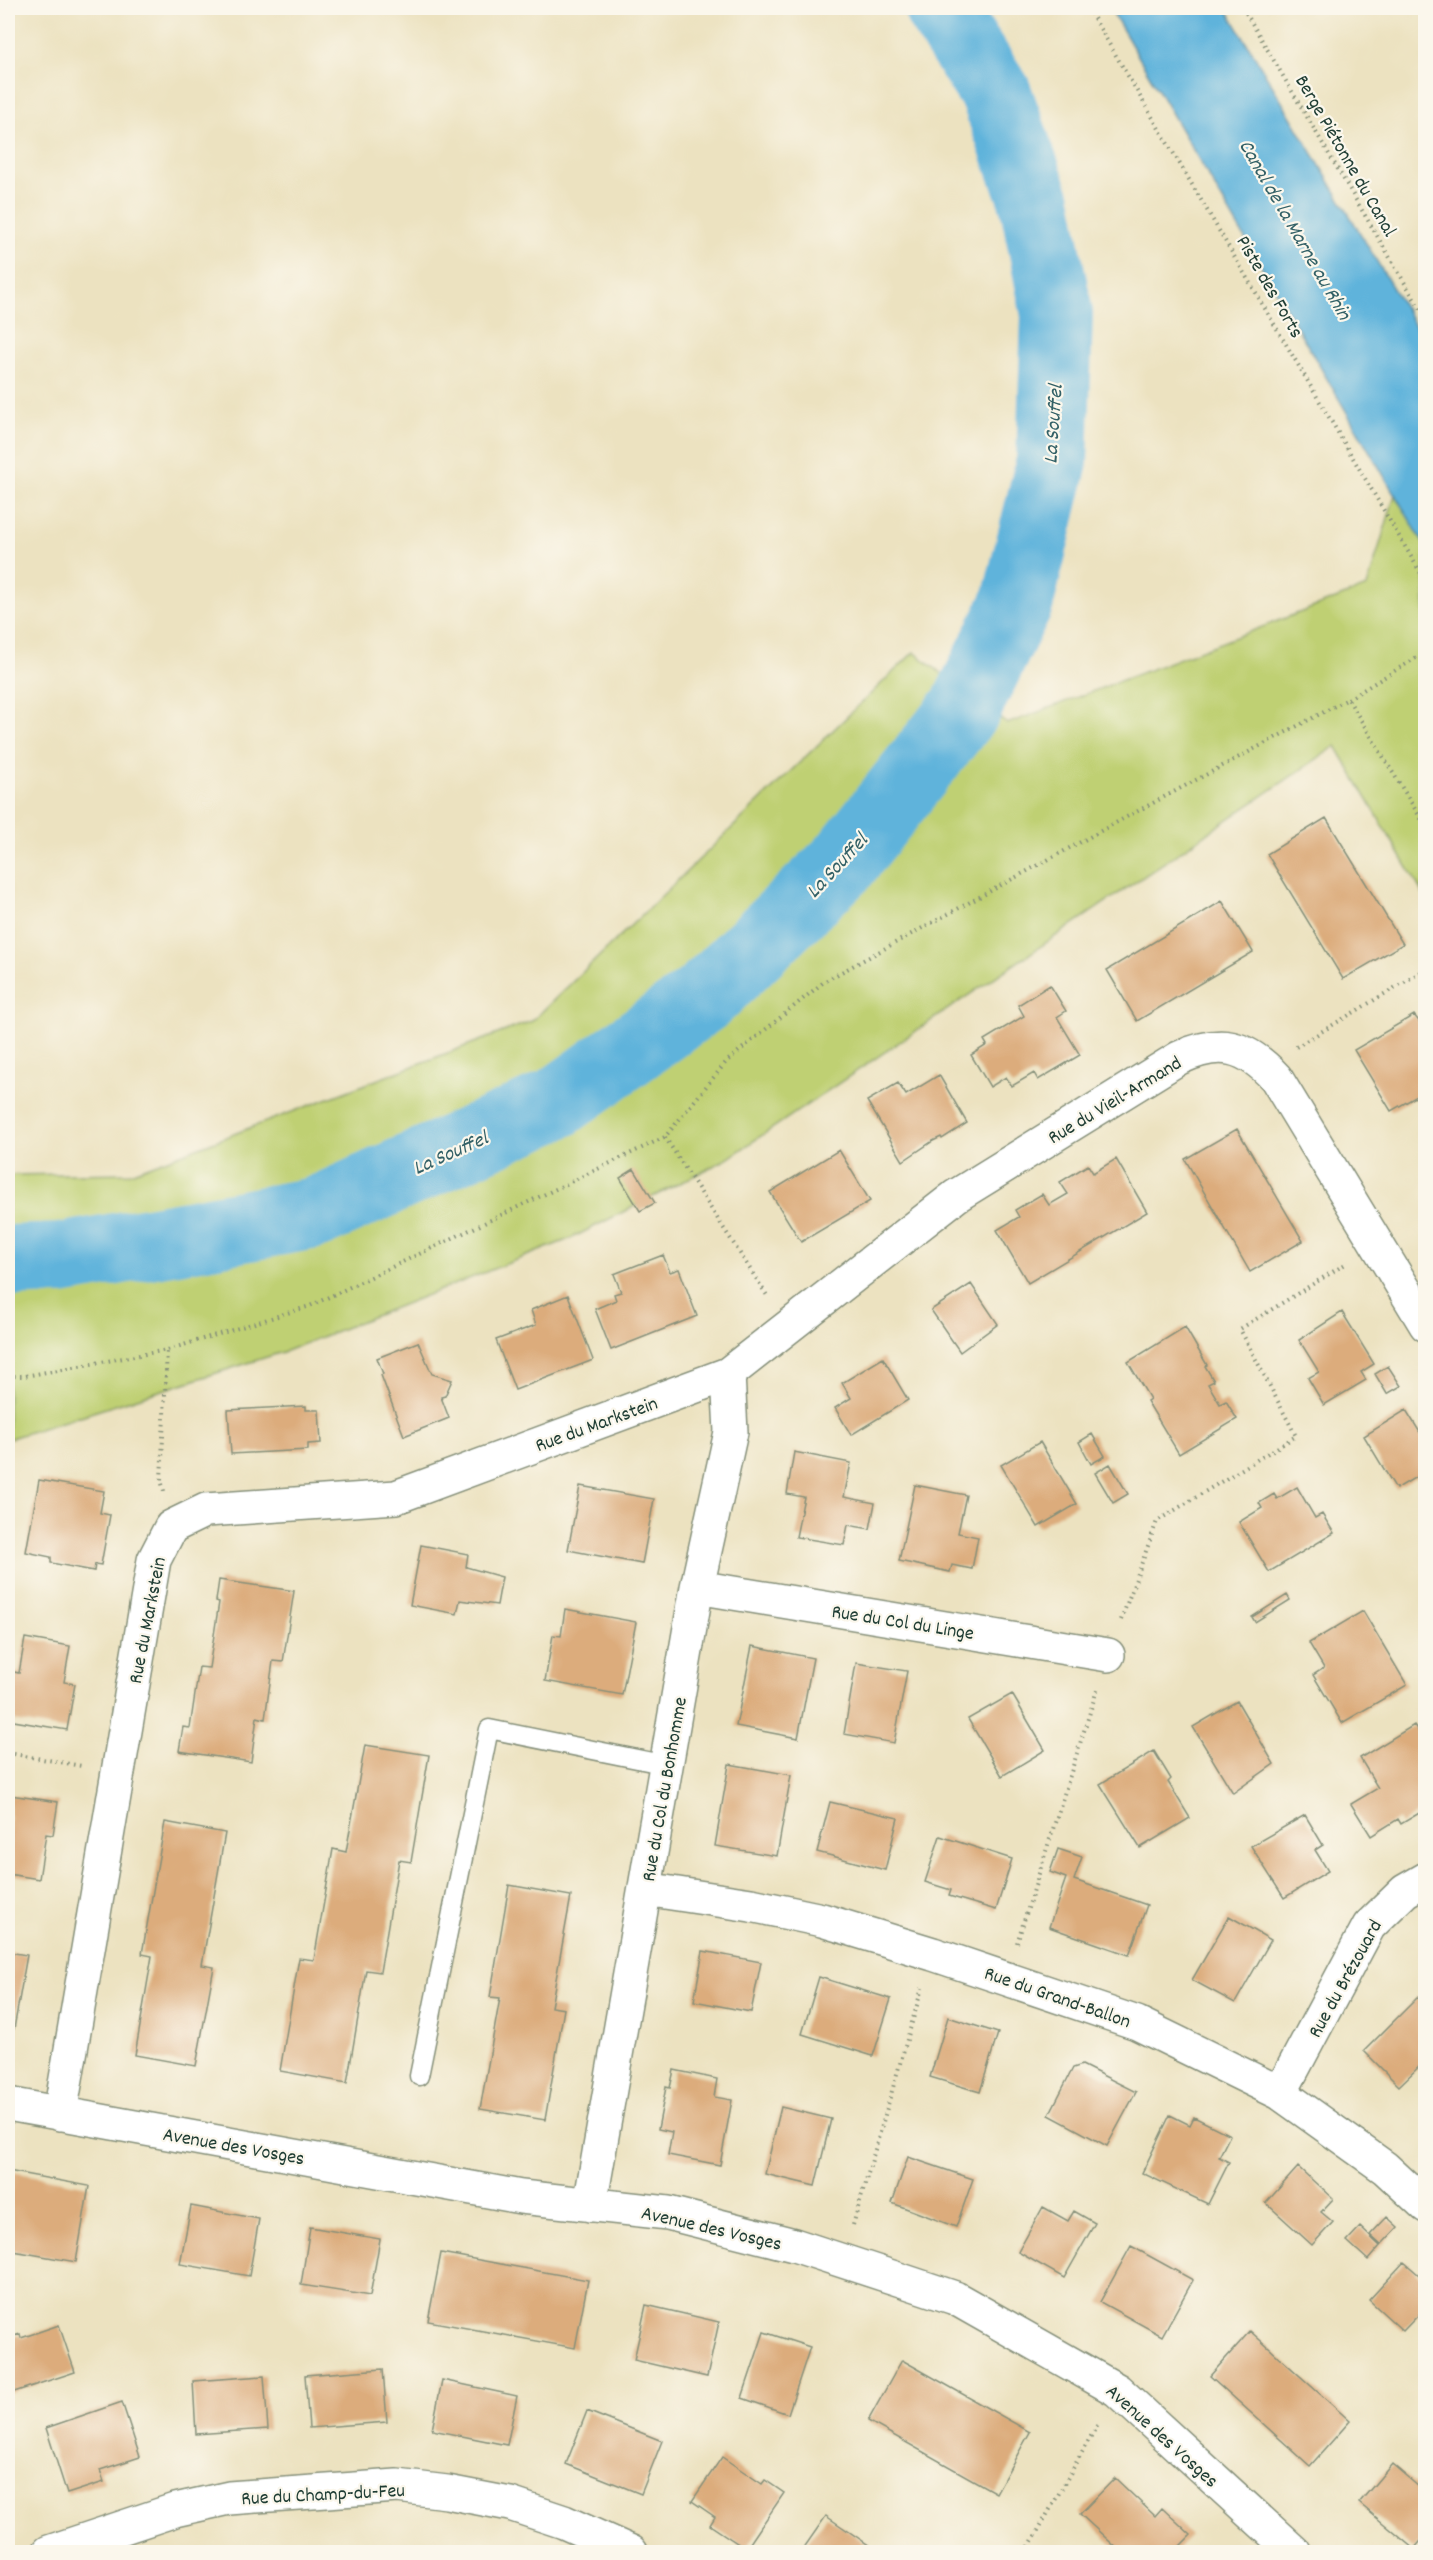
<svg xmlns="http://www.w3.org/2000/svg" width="1433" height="2560" viewBox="0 0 1433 2560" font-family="Dekko,sans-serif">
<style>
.green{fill:#bfd073;stroke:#6f8654;stroke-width:1.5}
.water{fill:#5fb3db;stroke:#3f7888;stroke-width:1.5}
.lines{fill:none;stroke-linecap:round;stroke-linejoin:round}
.river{stroke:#5fb3db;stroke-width:72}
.building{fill:#dcac7b}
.lane-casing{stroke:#86907a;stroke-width:21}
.street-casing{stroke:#86907a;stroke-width:36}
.path{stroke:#86907a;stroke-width:4;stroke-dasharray:1.5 4.5;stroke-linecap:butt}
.lane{stroke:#fff;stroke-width:18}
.street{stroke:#fff;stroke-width:33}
.labels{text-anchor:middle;stroke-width:4.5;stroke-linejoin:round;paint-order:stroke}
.street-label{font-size:20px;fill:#1f3d34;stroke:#fbf7ec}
.water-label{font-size:21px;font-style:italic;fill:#326066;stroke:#fbf7ec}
</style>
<rect width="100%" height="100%" fill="#fbf7ec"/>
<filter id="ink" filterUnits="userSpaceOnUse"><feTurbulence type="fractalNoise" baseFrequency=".0167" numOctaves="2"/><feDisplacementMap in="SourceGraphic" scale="12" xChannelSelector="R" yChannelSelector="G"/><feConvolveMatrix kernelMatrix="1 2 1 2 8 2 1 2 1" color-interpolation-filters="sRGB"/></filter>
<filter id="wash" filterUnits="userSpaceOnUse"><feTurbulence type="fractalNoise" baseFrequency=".008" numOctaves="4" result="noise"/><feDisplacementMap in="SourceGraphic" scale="24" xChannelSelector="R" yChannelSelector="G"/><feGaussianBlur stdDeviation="1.35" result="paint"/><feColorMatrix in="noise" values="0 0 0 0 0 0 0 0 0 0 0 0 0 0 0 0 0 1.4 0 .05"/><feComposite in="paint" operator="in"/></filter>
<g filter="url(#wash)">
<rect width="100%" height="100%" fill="#ece2c0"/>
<path class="green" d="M 1425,396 L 1425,897 L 1336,746 L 727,1159 L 572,1238 L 286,1351 L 8,1439 L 8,1175 L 131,1173 L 532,1021 L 914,652 L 1007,724 L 1367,587 Z"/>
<path class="water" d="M 1110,8 L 1226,8 L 1425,342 L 1425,546 Z"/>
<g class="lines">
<path class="river" d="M 8,1261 L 60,1259 L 315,1213 L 557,1103 L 704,997 L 843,863 L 965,709 L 1018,601 L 1052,461 L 1057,314 L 1035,201 L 996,94 L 940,8"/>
</g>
<g id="blocks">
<path class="building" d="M 1326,818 L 1403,944 L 1343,979 L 1267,854 Z
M 1222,901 L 1253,952 L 1137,1021 L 1107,970 Z
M 1050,985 L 1066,1011 L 1057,1017 L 1080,1055 L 1038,1080 L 1034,1073 L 1012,1086 L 1006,1077 L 990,1087 L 971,1055 L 987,1045 L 984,1040 L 1024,1016 L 1018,1005 Z
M 1414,1015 L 1426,1030 L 1426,1091 L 1391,1111 L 1354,1050 Z
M 939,1075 L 967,1123 L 942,1139 L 941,1137 L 933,1141 L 903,1161 L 867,1101 L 898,1083 L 906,1095 Z
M 1237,1129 L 1303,1241 L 1250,1272 L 1185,1159 Z
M 839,1150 L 870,1201 L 801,1242 L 770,1192 Z
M 1116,1159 L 1147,1212 L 1028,1283 L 997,1230 L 1019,1217 L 1015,1210 L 1042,1194 L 1049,1205 L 1068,1194 L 1060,1182 L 1088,1165 L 1093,1173 Z
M 634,1169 L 655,1203 L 640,1211 L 620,1178 Z
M 663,1255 L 670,1272 L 679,1269 L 697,1316 L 611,1350 L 595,1309 L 616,1300 L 614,1294 L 621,1292 L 614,1274 Z
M 971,1284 L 998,1324 L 960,1352 L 931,1310 Z
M 568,1295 L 593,1360 L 515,1390 L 496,1340 L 536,1325 L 531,1310 Z
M 1342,1312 L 1374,1364 L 1361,1372 L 1366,1380 L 1324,1405 L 1308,1378 L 1319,1372 L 1299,1340 Z
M 1185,1327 L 1207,1365 L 1205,1366 L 1214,1381 L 1208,1384 L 1220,1404 L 1226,1401 L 1237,1419 L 1179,1454 L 1147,1401 L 1150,1399 L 1128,1362 Z
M 418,1342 L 432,1374 L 452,1380 L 445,1396 L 441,1397 L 449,1418 L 404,1436 L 381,1375 L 383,1374 L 377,1358 Z
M 883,1358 L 908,1400 L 851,1435 L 835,1408 L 851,1398 L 842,1383 Z
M 1388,1366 L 1401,1386 L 1387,1394 L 1375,1374 Z
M 306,1406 L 306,1410 L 319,1410 L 321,1443 L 308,1444 L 308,1450 L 231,1454 L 228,1410 Z
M 1406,1410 L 1426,1442 L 1426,1471 L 1396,1489 L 1364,1436 Z
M 1092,1434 L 1105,1456 L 1091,1464 L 1079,1442 Z
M 1040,1442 L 1077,1504 L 1038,1527 L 1001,1465 Z
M 794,1452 L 851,1463 L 844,1497 L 875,1503 L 870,1529 L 848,1525 L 844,1545 L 796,1537 L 804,1497 L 787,1494 Z
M 1110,1464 L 1128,1494 L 1113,1503 L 1095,1473 Z
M 39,1480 L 104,1491 L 100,1513 L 110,1515 L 101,1565 L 95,1564 L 94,1571 L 51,1563 L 51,1557 L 26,1552 Z
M 915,1485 L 966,1495 L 958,1533 L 978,1537 L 972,1569 L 952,1565 L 950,1572 L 899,1561 Z
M 580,1486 L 654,1499 L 642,1564 L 568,1550 Z
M 1297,1487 L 1315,1518 L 1322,1514 L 1334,1533 L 1269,1572 L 1239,1522 L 1262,1508 L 1259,1503 L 1274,1494 L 1277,1499 Z
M 421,1545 L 468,1554 L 466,1567 L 502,1577 L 497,1605 L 460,1600 L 457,1614 L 410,1605 Z
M 219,1580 L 294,1591 L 283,1662 L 273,1661 L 265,1719 L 257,1717 L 251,1762 L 179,1751 L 183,1727 L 190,1728 L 199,1667 L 209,1668 L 219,1602 L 216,1601 Z
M 1287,1595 L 1290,1600 L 1255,1622 L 1252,1617 Z
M 565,1609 L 636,1622 L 622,1695 L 545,1681 L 553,1635 L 561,1636 Z
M 1363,1611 L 1407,1685 L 1342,1723 L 1313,1675 L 1324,1668 L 1309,1643 Z
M 25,1638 L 70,1646 L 64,1682 L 75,1684 L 67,1730 L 8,1720 L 9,1671 L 19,1673 Z
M 752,1646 L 813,1658 L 798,1738 L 736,1726 Z
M 856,1663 L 907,1671 L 894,1743 L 844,1734 Z
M 1012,1694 L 1045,1750 L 1002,1776 L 968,1719 Z
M 1237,1701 L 1274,1764 L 1233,1793 L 1193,1727 Z
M 1414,1725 L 1426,1742 L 1426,1809 L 1401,1824 L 1398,1819 L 1371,1836 L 1351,1804 L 1378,1788 L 1360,1758 Z
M 365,1745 L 429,1755 L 411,1862 L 399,1860 L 380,1972 L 366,1970 L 347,2083 L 280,2071 L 299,1958 L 314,1960 L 333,1849 L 346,1852 Z
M 1154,1751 L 1171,1779 L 1168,1782 L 1190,1818 L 1140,1848 L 1100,1784 Z
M 729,1764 L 791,1775 L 777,1856 L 715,1846 Z
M 10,1795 L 58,1802 L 53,1835 L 46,1834 L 39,1879 L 8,1874 Z
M 830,1802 L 898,1818 L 885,1870 L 817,1852 Z
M 1305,1815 L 1323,1845 L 1315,1850 L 1328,1871 L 1284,1898 L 1251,1846 Z
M 165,1822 L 225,1833 L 202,1965 L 214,1967 L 196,2066 L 135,2055 L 152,1956 L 142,1954 Z
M 940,1836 L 1012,1859 L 996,1910 L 949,1896 L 951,1890 L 925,1882 Z
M 1058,1849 L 1082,1857 L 1074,1880 L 1147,1905 L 1129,1955 L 1049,1927 L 1066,1878 L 1050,1872 Z
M 509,1885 L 571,1896 L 551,2007 L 564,2009 L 545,2120 L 480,2109 L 500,1998 L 490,1997 Z
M 1229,1916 L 1271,1940 L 1235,2003 L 1192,1980 Z
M 703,1951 L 761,1962 L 751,2012 L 694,2001 Z
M 8,1952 L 27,1955 L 14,2029 L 8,2028 Z
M 819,1977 L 891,1999 L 873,2056 L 802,2034 Z
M 1418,1997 L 1426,2005 L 1426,2060 L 1399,2086 L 1364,2051 Z
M 948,2017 L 998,2033 L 980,2092 L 930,2077 Z
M 1082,2065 L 1136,2092 L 1107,2146 L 1049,2115 L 1073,2068 Z
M 674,2070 L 717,2079 L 714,2097 L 732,2100 L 720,2165 L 668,2155 L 672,2132 L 658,2129 L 666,2087 L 670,2088 Z
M 781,2107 L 831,2119 L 815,2186 L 765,2174 Z
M 1170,2115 L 1190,2125 L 1194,2117 L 1230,2135 L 1219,2157 L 1229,2162 L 1208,2204 L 1142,2173 Z
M 908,2157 L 973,2179 L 956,2227 L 892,2203 Z
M 1298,2167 L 1333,2199 L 1321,2212 L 1333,2222 L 1312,2245 L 1266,2203 Z
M 8,2171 L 89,2186 L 76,2262 L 8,2250 Z
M 191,2206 L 259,2219 L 249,2276 L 180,2264 Z
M 1043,2207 L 1068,2221 L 1074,2211 L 1095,2223 L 1064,2278 L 1018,2252 Z
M 1387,2217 L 1398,2227 L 1381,2245 L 1370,2235 Z
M 310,2227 L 380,2239 L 370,2296 L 301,2285 Z
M 1360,2227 L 1380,2246 L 1368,2260 L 1347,2241 Z
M 1131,2246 L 1193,2280 L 1162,2336 L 1100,2302 Z
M 441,2253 L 588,2280 L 575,2348 L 428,2321 Z
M 1404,2262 L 1426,2281 L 1426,2307 L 1403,2331 L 1369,2300 Z
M 646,2305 L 719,2322 L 707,2377 L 634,2360 Z
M 59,2325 L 75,2372 L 8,2394 L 8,2338 L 20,2334 L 21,2338 Z
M 1250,2331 L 1350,2421 L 1310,2466 L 1210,2376 Z
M 764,2332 L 810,2347 L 788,2414 L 742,2398 Z
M 902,2360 L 1030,2432 L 996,2493 L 868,2421 Z
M 383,2369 L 387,2422 L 309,2428 L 305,2375 Z
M 264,2376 L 268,2429 L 196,2434 L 193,2381 Z
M 442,2380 L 517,2396 L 507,2445 L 432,2430 Z
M 122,2402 L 140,2457 L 100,2470 L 104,2482 L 67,2494 L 46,2428 Z
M 587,2411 L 662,2441 L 641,2494 L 566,2464 Z
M 722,2457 L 762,2484 L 765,2480 L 784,2493 L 746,2549 L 710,2525 L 715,2517 L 692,2501 Z
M 1392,2464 L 1426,2493 L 1426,2535 L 1414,2549 L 1359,2503 Z
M 1115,2478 L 1155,2516 L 1162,2508 L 1191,2535 L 1174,2552 L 1121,2552 L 1080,2514 Z
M 826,2516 L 870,2546 L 866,2552 L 801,2552 Z"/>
</g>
</g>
<g filter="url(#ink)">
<use href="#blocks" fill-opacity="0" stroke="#86907a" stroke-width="1.5"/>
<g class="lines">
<defs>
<path id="lane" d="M 419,2076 L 489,1729 L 667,1765"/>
<path id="street" d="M 697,1587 L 1108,1655
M 645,1889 L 751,1905 L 822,1920 L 933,1954 L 1137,2023 L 1280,2093 L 1385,2168 L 1426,2206
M 1280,2093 L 1369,1926 L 1405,1891 L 1426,1879
M 8,2104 L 521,2197 L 668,2213 L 794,2245 L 907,2282 L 955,2298 L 1117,2390 L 1294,2552
M 60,2114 L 154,1560 L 171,1527 L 206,1510 L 396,1497 L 728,1374 L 956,1196 L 1179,1058 C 1221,1039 1245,1045 1276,1078 L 1426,1325
M 590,2205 L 697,1587 L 731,1432 L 728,1374
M 49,2552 L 175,2510 L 229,2498 L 397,2486 L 447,2492 L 510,2504 L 564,2522 L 631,2552"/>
</defs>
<use href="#lane" class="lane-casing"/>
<use href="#street" class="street-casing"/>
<path class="path" d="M 1088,8 L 1426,582
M 1243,8 L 1426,319
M 1348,699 L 1426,652
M 1296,1047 L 1426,969
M 665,1137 L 768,1297
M 8,1376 L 25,1376 L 167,1350 L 310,1306 L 665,1137 L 727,1061 L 825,981 L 1121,820 L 1348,699 L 1426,827
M 164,1491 L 161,1480 L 167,1350
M 1121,1620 L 1157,1521 L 1296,1436 L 1240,1329 L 1347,1263
M 8,1753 L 82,1766
M 1017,1943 L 1097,1690
M 853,2225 L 922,1988
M 1026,2552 L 1099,2422"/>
<use href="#lane" class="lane"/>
<use href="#street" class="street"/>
</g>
</g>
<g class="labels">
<g class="street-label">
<text transform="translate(1347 155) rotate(60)" y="7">Berge Piétonne du Canal</text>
<text transform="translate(1271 286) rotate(60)" y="7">Piste des Forts</text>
<text transform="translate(1114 1099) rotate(-31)" y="7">Rue du Vieil-Armand</text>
<text transform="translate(596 1423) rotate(-20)" y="7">Rue du Markstein</text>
<text transform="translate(146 1620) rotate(-79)" y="7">Rue du Markstein</text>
<text transform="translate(903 1621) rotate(9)" y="7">Rue du Col du Linge</text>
<text transform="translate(663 1789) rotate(-80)" y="7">Rue du Col du Bonhomme</text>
<text transform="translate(1344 1978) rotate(-61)" y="7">Rue du Brézouard</text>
<text transform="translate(1058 1996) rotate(19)" y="7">Rue du Grand-Ballon</text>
<text transform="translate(234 2145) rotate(10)" y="7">Avenue des Vosges</text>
<text transform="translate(712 2227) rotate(13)" y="7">Avenue des Vosges</text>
<text transform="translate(1163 2435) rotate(42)" y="7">Avenue des Vosges</text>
<text transform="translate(323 2493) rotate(-3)" y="7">Rue du Champ-du-Feu</text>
</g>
<g class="water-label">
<text transform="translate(1296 229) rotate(60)" y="7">Canal de la Marne au Rhin</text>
<text transform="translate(1052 424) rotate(-86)" y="7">La Souffel</text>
<text transform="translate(836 865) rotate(-47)" y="7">La Souffel</text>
<text transform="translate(450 1152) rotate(-24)" y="7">La Souffel</text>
</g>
</g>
<rect width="1433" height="2560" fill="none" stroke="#fbf7ec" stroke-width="30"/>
</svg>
